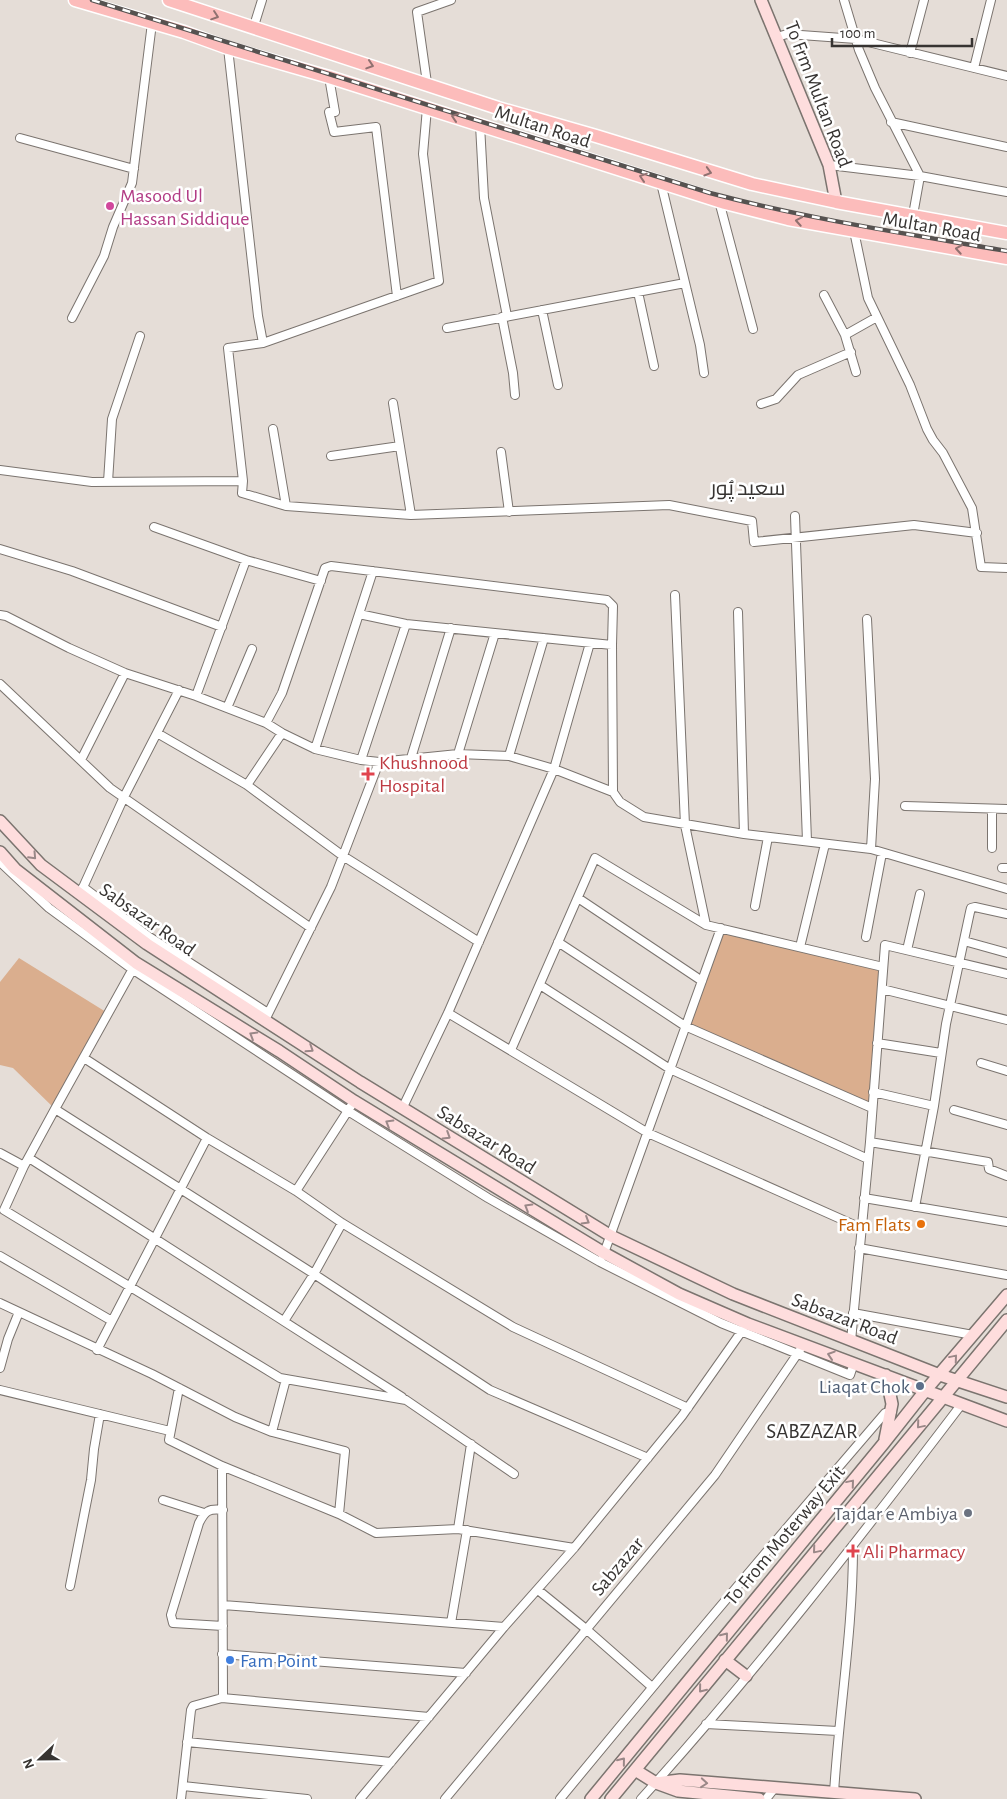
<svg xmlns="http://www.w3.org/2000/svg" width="1007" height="1799" viewBox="0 0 1007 1799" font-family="'Alegreya Sans',Cairo,sans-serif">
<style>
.green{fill:#daae8e}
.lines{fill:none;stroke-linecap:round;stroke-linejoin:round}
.street-casing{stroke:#7b746f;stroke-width:10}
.secondary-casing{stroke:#7b746f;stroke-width:14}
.primary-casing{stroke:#fff;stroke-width:15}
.street{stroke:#fff;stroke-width:8}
.secondary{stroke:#fedddd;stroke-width:11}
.primary{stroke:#fcbcbb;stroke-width:12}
.rail-casing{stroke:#565250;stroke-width:4.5}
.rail{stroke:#fff;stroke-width:2.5;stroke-dasharray:8;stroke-linecap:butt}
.oneway{stroke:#907170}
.oneway2{stroke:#9a8888}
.hotel-dot{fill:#d1479c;stroke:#fff;stroke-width:2}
.health-dot{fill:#e0444e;stroke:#fff;stroke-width:2}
.food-dot{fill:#e8710a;stroke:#fff;stroke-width:2}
.service-dot{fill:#5c6f8a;stroke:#fff;stroke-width:2}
.worship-dot{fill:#6b7280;stroke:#fff;stroke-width:2}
.shop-dot{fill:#3f7fe0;stroke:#fff;stroke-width:2}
.labels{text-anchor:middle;stroke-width:5;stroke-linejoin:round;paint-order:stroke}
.street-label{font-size:20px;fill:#373432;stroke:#fff}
.hotel-label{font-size:20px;fill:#b23c85;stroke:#fff;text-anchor:start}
.health-label{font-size:20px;fill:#be3a42;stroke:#fff;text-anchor:start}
.food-label{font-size:20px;fill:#c56008;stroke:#fff;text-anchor:end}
.service-label{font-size:20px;fill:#4e5e75;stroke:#fff;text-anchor:end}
.worship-label{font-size:20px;fill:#5b616d;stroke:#fff;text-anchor:end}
.shop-label{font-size:20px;fill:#366cbe;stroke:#fff;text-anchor:start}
.neighbourhood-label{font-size:21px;fill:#373432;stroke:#fff}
</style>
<rect width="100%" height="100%" fill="#e5ddd7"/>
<path class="green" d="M 721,928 L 883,967 L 872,1108 L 684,1029 Z
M 19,958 L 106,1012 L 55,1109 L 13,1068 L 0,1065 L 0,982 Z"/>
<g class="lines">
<defs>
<path id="street" d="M 844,0 L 859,50 L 875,88 L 920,176 L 913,215
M 253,29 L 262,0
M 777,37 L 787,34 L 856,39 L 1007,76
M 228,48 L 258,316 L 263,343
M 910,53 L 924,0
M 974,68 L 991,0
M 329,77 L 335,112 L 329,112 L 334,132 L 376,127 L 397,296
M 427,83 L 417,12 L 451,0
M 427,108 L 423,154 L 439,281 L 263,343 L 228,348 L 243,481 L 242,493 L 286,506 L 411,515 L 669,505 L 752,521 L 754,542 L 914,525 L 977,533
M 891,122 L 1007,147
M 480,125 L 484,198 L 507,316
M 20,138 L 134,169
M 829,165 L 920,176 L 1007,192
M 661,183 L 700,345 L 704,373
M 719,201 L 753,329
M 854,231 L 868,298 L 910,385 L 927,429 L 933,440 L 943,453 L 972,508 L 981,567 L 1007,568
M 638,292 L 654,366
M 824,295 L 845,335 L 856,372
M 542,310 L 558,385
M 502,317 L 513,373 L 515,395
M 72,318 L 104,256 L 113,227 L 132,183 L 152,23
M 447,328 L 685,283
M 845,335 L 877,317
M 393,403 L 411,515
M 761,404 L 776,399 L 798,375 L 851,352
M 273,429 L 286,506
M 501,452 L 509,512
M 331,456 L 400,446
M 0,470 L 92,482 L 243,481
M 108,482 L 112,419 L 140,336
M 795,516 L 807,841
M 154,527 L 246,560 L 321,581
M 0,549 L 72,571 L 222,627
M 675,595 L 685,825 L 706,925
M 738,612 L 744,834
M 359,614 L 406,624 L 612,645
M 0,615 L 6,616 L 69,648 L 125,673 L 196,696 L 266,723 L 282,733 L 315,749 L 361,760 L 379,762 L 458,754 L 509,756 L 554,769 L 613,792
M 867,619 L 875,779 L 871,849
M 0,684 L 110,788 L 311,928
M 196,696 L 246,560
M 227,708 L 252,649
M 266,723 L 282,693 L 325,568 L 331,566 L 607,600 L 613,606 L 612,645 L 613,792 L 620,802 L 644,817 L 744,834 L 871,849 L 1007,889
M 157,733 L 247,785 L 343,856 L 479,942
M 315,749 L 373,571
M 458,754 L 495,633
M 509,756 L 544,638
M 411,758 L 451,628
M 81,760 L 125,673
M 361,760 L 406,624
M 247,785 L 282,733
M 905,806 L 1007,809
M 992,809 L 992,848
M 0,862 L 49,908 L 132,969 L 348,1111 L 488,1198 L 600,1262 L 721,1323 L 850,1375 L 854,1363
M 1002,868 L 1007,868
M 83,887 L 148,936 L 268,1013
M 80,894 L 124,797 L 179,690
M 578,898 L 702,981
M 755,906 L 768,837
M 866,937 L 882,853
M 964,941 L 1007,953
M 558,942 L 685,1026 L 872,1108
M 800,947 L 825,844
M 907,950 L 920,894
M 135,965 L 55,1109 L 24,1166 L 4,1210 L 280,1378 L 406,1400 L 514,1474
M 540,985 L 670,1069 L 868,1159
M 882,989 L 1007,1020
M 448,1013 L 648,1133 L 861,1228
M 265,1020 L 331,887 L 379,762
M 877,1043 L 941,1053
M 511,1050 L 595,858 L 706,925 L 883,967
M 84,1058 L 207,1138 L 296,1191 L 342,1223 L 513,1327 L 688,1408
M 981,1063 L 1007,1071
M 873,1092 L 934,1106
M 55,1109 L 314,1274 L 490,1390 L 648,1458
M 402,1109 L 448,1013 L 554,769 L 590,643
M 954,1110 L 1007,1125
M 870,1142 L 988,1162 L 989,1169 L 1007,1176
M 0,1153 L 24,1166
M 29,1158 L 402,1397
M 296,1191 L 351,1106
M 864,1198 L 1007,1222
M 915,1207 L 934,1106 L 946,1024 L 970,912 L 971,908 L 975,907 L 1007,914
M 859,1248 L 1007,1275
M 0,1256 L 112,1321
M 603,1256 L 721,928
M 0,1303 L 152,1374 L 235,1417 L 272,1432 L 345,1451 L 339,1514
M 853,1313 L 973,1335
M 284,1321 L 314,1274 L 342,1223
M 851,1341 L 870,1142 L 885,945 L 1007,974
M 97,1350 L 207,1138
M 0,1368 L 8,1339 L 19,1312
M 179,1388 L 169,1440 L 222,1466 L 339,1514 L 376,1533 L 458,1529 L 574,1548
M 0,1390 L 170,1431
M 272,1432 L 286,1379
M 163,1500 L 204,1513
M 458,1529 L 471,1444
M 70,1586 L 91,1480 L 94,1449 L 100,1414
M 538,1590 L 586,1629 L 652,1687
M 223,1605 L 504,1627
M 451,1623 L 467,1530
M 223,1626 L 173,1623 L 171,1615 L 199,1523 C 205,1511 209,1508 223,1510
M 222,1654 L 466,1673
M 222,1698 L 223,1694 L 222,1466
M 706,1724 L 838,1731
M 187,1742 L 391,1762
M 183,1786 L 307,1799
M 834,1793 C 839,1711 853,1630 853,1547
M 181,1799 L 191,1710 L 193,1706 L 222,1698 L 429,1717
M 360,1799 L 504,1627 L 574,1548 L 682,1416 L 744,1328
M 445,1799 L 715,1475 L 800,1350
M 560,1799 C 667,1669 775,1541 885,1413 L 892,1411
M 641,1799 C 755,1673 859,1539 961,1405
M 766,1799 L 774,1789"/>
<path id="secondary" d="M 761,0 L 829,165 L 836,202
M 0,821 L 41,865 L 147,944 L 360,1082 L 611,1236 L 733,1294 L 940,1375 L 1007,1397
M 0,852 L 15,869 L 136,963 L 279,1051 L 354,1101 L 604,1253 L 679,1294 L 748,1324 L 1007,1421
M 885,1439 L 892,1404 L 886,1375
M 725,1660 L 746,1676
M 635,1770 L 656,1783 L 678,1791 L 759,1799
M 656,1783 L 680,1780 L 915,1799
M 591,1799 L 884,1443 L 925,1391 L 1007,1295
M 611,1799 L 1007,1320"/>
<path id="primary" d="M 75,0 L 184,32 L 228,48 L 329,77 L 725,203 L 788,219 L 1007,258
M 169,0 L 498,108 L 596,136 L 752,184 L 836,202 L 1007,233"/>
</defs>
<use href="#street" class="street-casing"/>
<use href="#secondary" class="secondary-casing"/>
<use href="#primary" class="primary-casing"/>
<use href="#street" class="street"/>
<use href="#secondary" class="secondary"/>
<use href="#primary" class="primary"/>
<defs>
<path id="rail" d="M 92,0 L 710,193 C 808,219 908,234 1007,251"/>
</defs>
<use href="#rail" class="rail-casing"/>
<use href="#rail" class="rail"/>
</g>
<defs><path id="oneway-chevron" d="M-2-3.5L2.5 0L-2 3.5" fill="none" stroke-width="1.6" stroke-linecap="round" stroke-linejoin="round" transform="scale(1.25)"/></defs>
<g class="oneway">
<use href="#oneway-chevron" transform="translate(215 16) rotate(19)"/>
<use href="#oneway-chevron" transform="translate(370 65) rotate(18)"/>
<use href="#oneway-chevron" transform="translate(455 117) rotate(-162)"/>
<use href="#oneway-chevron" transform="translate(708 172) rotate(16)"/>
<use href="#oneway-chevron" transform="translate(643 177) rotate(-162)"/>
<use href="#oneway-chevron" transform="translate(799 221) rotate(-170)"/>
<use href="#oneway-chevron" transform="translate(959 249) rotate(-170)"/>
</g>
<g class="oneway2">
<use href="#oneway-chevron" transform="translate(33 856) rotate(47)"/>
<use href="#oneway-chevron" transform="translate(253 1035) rotate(-149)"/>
<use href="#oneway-chevron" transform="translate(310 1049) rotate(33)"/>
<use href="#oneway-chevron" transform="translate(389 1123) rotate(-149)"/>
<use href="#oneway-chevron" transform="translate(447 1136) rotate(32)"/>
<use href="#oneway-chevron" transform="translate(528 1207) rotate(-149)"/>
<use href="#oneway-chevron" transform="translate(586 1221) rotate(31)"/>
<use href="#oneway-chevron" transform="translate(831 1355) rotate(-162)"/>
<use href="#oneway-chevron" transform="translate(954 1358) rotate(-50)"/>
<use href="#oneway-chevron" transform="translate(920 1425) rotate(130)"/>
<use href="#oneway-chevron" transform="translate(851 1483) rotate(-50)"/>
<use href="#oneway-chevron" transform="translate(816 1550) rotate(130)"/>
<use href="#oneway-chevron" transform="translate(725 1636) rotate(-51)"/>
<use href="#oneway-chevron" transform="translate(702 1689) rotate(129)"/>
<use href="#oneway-chevron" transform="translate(622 1761) rotate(-51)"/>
<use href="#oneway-chevron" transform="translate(704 1783) rotate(5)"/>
</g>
<circle class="hotel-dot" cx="110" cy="206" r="5"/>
<g class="health-dot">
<path d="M365.5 766.5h5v5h5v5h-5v5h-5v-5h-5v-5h5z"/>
<path d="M850.5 1543.5h5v5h5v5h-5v5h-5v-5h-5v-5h5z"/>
</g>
<circle class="food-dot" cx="921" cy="1224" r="5"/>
<circle class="service-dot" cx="920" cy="1386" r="5"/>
<circle class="worship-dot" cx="968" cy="1513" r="5"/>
<circle class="shop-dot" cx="230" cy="1660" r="5"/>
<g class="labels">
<g class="street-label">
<text transform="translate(819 94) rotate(69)" y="7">To Frm Multan Road</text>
<text transform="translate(543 126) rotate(18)" y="7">Multan Road</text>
<text transform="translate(932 226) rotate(10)" y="7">Multan Road</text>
<text transform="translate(148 919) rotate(35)" y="7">Sabsazar Road</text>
<text transform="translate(487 1139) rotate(32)" y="7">Sabsazar Road</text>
<text transform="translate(845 1318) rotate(21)" y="7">Sabsazar Road</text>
<text transform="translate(784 1535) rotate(-50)" y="7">To From Moterway Exit</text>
<text transform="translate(617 1566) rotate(-50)" y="7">Sabzazar</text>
</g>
<g class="hotel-label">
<text x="120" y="202">Masood Ul<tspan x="120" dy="23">Hassan Siddique</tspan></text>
</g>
<g class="health-label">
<text x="379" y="769">Khushnood<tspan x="379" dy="23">Hospital</tspan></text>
<text x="863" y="1558">Ali Pharmacy</text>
</g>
<g class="food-label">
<text x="911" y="1231">Fam Flats</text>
</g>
<g class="service-label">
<text x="910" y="1393">Liaqat Chok</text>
</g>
<g class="worship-label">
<text x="958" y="1520">Tajdar e Ambiya</text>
</g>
<g class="shop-label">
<text x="240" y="1667">Fam Point</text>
</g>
<g class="neighbourhood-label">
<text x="748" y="495">سعید پُور</text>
<text x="812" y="1438">SABZAZAR</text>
</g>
</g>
<g transform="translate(40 1759) rotate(248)" stroke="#ffffff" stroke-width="4" paint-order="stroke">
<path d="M0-4L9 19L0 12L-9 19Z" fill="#373432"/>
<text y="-8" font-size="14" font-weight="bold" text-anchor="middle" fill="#373432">N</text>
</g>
<path d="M832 38v8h140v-8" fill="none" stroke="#373432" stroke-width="2.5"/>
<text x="840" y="38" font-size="15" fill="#373432" stroke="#ffffff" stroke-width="4" paint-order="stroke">100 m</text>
</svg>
